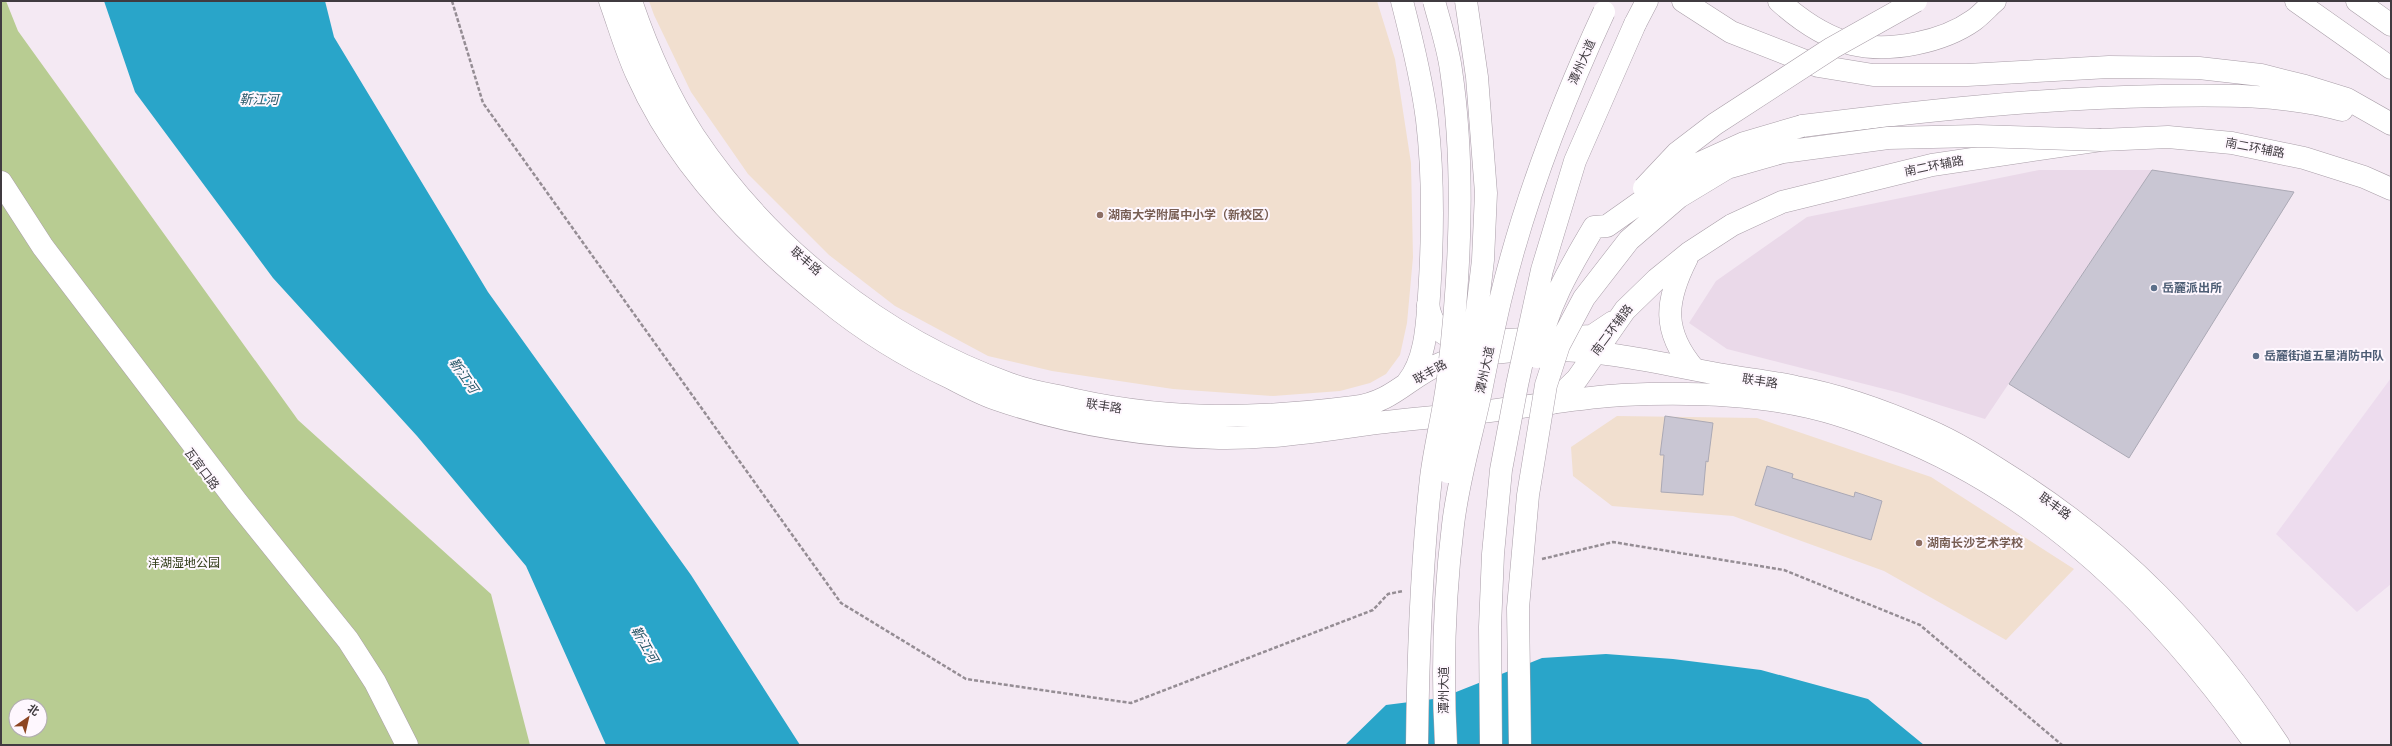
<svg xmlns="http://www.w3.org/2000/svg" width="2392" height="746" viewBox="0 0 2392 746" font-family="Poppins,'Noto Sans SC',sans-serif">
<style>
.built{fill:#ead9e9}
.industrial{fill:#eddcee}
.education{fill:#f1dfcf}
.green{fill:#b8cc92;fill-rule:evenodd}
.water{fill:#29a5c9}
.building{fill:#c9c6d3;stroke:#aba9b5}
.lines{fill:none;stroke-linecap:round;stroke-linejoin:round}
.secondary-casing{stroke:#a99ea8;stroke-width:23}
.primary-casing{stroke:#a99ea8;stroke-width:23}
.highway-casing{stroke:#a99ea8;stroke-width:23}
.path{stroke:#958d94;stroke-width:2.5;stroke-dasharray:4 2;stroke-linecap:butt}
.secondary{stroke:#fff;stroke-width:22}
.primary{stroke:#fff;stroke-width:22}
.highway{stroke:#fff;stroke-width:22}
.highway-bridge-casing{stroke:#a99ea8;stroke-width:23;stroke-linecap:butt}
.highway-bridge{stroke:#fff;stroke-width:22}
.education-dot{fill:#8d6e63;stroke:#fef7fe;stroke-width:1.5}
.service-dot{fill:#5c6f8a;stroke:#fef7fe;stroke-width:1.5}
.labels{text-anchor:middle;stroke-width:4;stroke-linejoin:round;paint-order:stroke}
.street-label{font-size:12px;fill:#403b40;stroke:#fef7fe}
.education-label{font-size:12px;font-weight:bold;fill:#785e54;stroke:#fef7fe;text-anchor:start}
.service-label{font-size:12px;font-weight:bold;fill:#4e5e75;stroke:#fef7fe;text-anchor:start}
.park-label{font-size:12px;fill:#2f3a16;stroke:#fef7fe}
.water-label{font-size:13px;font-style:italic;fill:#285868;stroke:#fef7fe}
</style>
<rect width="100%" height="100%" fill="#f4e9f3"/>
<path class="built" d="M 2039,170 L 2152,170 L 1985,419 L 1900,393 L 1727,349 L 1689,323 L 1716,281 L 1807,217 Z"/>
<path class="industrial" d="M 2391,378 L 2391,584 L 2357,612 L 2276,534 Z"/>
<path class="education" d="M 649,1 L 1377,1 L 1395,59 L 1411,163 L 1413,257 L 1407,323 L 1400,355 L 1386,374 L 1370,383 L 1340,391 L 1273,396 L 1173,389 L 1052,371 L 988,356 L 895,306 L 829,255 L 748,174 L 691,92 L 654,15 Z
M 1617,416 L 1757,418 L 1931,477 L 2074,569 L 2006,640 L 1884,571 L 1733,516 L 1612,506 L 1573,476 L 1571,447 Z"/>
<path class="green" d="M 1,1 L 6,1 L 18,31 L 298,420 L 491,594 L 530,745 L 1,745 ZM 16,706 L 40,706 L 40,730 L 16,730 Z"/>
<path class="water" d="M 104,1 L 325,1 L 334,37 L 488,292 L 691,575 L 800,745 L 606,745 L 526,566 L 417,436 L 273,278 L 135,92 Z
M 1606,654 L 1673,659 L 1761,670 L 1868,699 L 1924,745 L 1345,745 L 1386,705 L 1441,698 L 1542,658 Z"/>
<path class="building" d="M 2152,170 L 2294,192 L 2129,458 L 2009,384 Z
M 1665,416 L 1713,423 L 1708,462 L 1706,461 L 1703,495 L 1661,492 L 1664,455 L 1660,455 Z
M 1767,466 L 1793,474 L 1792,478 L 1854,497 L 1855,492 L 1882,501 L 1871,540 L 1755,505 Z"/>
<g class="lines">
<defs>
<path id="secondary" d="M 610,1 C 619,26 626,51 637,75 C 677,165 750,240 826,300 C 865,332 906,357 951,378 C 966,386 981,394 996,399 C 1068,424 1144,436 1219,438 C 1271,439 1325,430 1376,423 C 1419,418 1462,415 1504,409 C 1543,405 1583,397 1622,395 C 1683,392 1748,393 1809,407 C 1837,413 1866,424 1893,435 C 2046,496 2162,612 2256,745
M 631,1 C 647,48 667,94 694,136 C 768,247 883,339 1010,384 C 1025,390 1042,393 1058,396 C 1159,421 1251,420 1354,407 C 1394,402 1409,376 1442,363 C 1469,353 1521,350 1551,350 C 1607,350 1663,364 1718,374 C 1744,379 1770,381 1796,387 C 1841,395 1887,412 1928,430 C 1956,442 1981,458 2006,474 C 2121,546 2205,633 2279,745
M 1402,1 C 1412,40 1422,80 1427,120 C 1434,179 1433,237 1429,296 C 1427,324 1426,360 1407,383
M 1,182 L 43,247 L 237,502 L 348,640 L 375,682 L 407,745"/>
<path id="primary" d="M 1687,258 C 1665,301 1662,331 1694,369
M 1428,305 C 1432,326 1442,337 1463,342 L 1592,336 L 1613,322
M 1552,403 L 1577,379 L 1625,310 L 1657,279 L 1689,253 L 1732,225 L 1782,202 L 1932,165 L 2101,140 L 2168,137 L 2232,143 L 2304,158 L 2364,177 L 2391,189"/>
<path id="highway" d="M 1683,1 L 1731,32 L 1818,66 L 1873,75 L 1967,75 L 2109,67 L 2199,68 L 2261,75 L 2305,86 L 2347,99 L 2391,124
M 1779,1 C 1799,19 1825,37 1852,44 C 1890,53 1943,42 1974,20 C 1982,14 1988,7 1995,1
M 2296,1 L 2391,68
M 2357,1 L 2391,25
M 1635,24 L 1647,1
M 1802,126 C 1921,111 2041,98 2161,96 C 2219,95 2287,94 2342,110"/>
</defs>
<use href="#secondary" class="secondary-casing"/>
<use href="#primary" class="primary-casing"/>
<use href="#highway" class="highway-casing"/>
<path class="path" d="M 452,1 L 483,103 L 841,603 L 966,679 L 1131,703 L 1373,610 L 1388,594 L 1403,591
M 1542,559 L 1613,542 L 1784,570 L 1920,625 L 2062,745"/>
<use href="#secondary" class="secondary"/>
<use href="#primary" class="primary"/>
<use href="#highway" class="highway"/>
<defs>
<path id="highway-bridge" d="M 1644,188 L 1677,153 L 1715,124 L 1832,48 L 1916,1
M 1537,357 C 1546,308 1569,269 1594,227 L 1607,226 L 1689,168 L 1744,143 L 1802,126
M 1448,472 L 1476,319 L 1483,260 L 1486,193 L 1477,77 L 1466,1
M 1417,745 C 1418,656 1421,567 1431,478 C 1435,445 1444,412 1448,378 C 1460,278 1466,171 1451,70 C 1448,47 1440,24 1434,1
M 1446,745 C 1442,672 1444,598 1453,525 C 1458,480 1472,435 1481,391 C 1487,361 1493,331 1500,301 C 1524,201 1561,105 1604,12
M 1491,745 L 1490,627 L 1493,554 L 1501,470 L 1517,385 L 1542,270 L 1575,161 L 1635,24
M 1520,745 L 1518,608 L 1528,495 L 1546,385 L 1559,345 L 1584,298 L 1629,240 L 1679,197 L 1727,168 L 1783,152 L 1888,138 L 1977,136 L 2101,140"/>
</defs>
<use href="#highway-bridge" class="highway-bridge-casing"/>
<use href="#highway-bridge" class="highway-bridge"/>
</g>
<g class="education-dot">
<circle cx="1100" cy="215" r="4"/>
<circle cx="1919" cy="543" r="4"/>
</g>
<g class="service-dot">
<circle cx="2154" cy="288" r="4"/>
<circle cx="2256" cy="356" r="4"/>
</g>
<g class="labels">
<g class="street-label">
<text transform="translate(1582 62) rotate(-66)" y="4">潭州大道</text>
<text transform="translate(2255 148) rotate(11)" y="4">南二环辅路</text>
<text transform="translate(1934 166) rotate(-11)" y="4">南二环辅路</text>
<text transform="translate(806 261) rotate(41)" y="4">联丰路</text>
<text transform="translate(1612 330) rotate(-53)" y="4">南二环辅路</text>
<text transform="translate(1485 370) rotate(-78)" y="4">潭州大道</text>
<text transform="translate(1430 372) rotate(-29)" y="4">联丰路</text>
<text transform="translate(1760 381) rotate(9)" y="4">联丰路</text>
<text transform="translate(1104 406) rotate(9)" y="4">联丰路</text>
<text transform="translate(202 469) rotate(53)" y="4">瓦官口路</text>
<text transform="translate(2055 506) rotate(36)" y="4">联丰路</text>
<text transform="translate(1444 690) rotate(-90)" y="4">潭州大道</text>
</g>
<g class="education-label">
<text x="1108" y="219">湖南大学附属中小学（新校区）</text>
<text x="1927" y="547">湖南长沙艺术学校</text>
</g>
<g class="service-label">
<text x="2162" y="292">岳麓派出所</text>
<text x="2264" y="360">岳麓街道五星消防中队</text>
</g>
<g class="park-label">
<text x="184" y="567">洋湖湿地公园</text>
</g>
<g class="water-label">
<text x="259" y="104">靳江河</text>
<text transform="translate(464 375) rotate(55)" y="5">靳江河</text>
<text transform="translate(645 644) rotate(60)" y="5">靳江河</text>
</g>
</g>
<rect width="2392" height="746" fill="none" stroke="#403b40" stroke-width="4"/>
<g transform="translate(28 718) rotate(34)"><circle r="19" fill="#fef7fe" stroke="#b2acb2"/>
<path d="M0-3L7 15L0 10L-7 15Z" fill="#8d4622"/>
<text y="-6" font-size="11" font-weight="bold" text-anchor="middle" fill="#403b40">北</text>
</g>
</svg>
